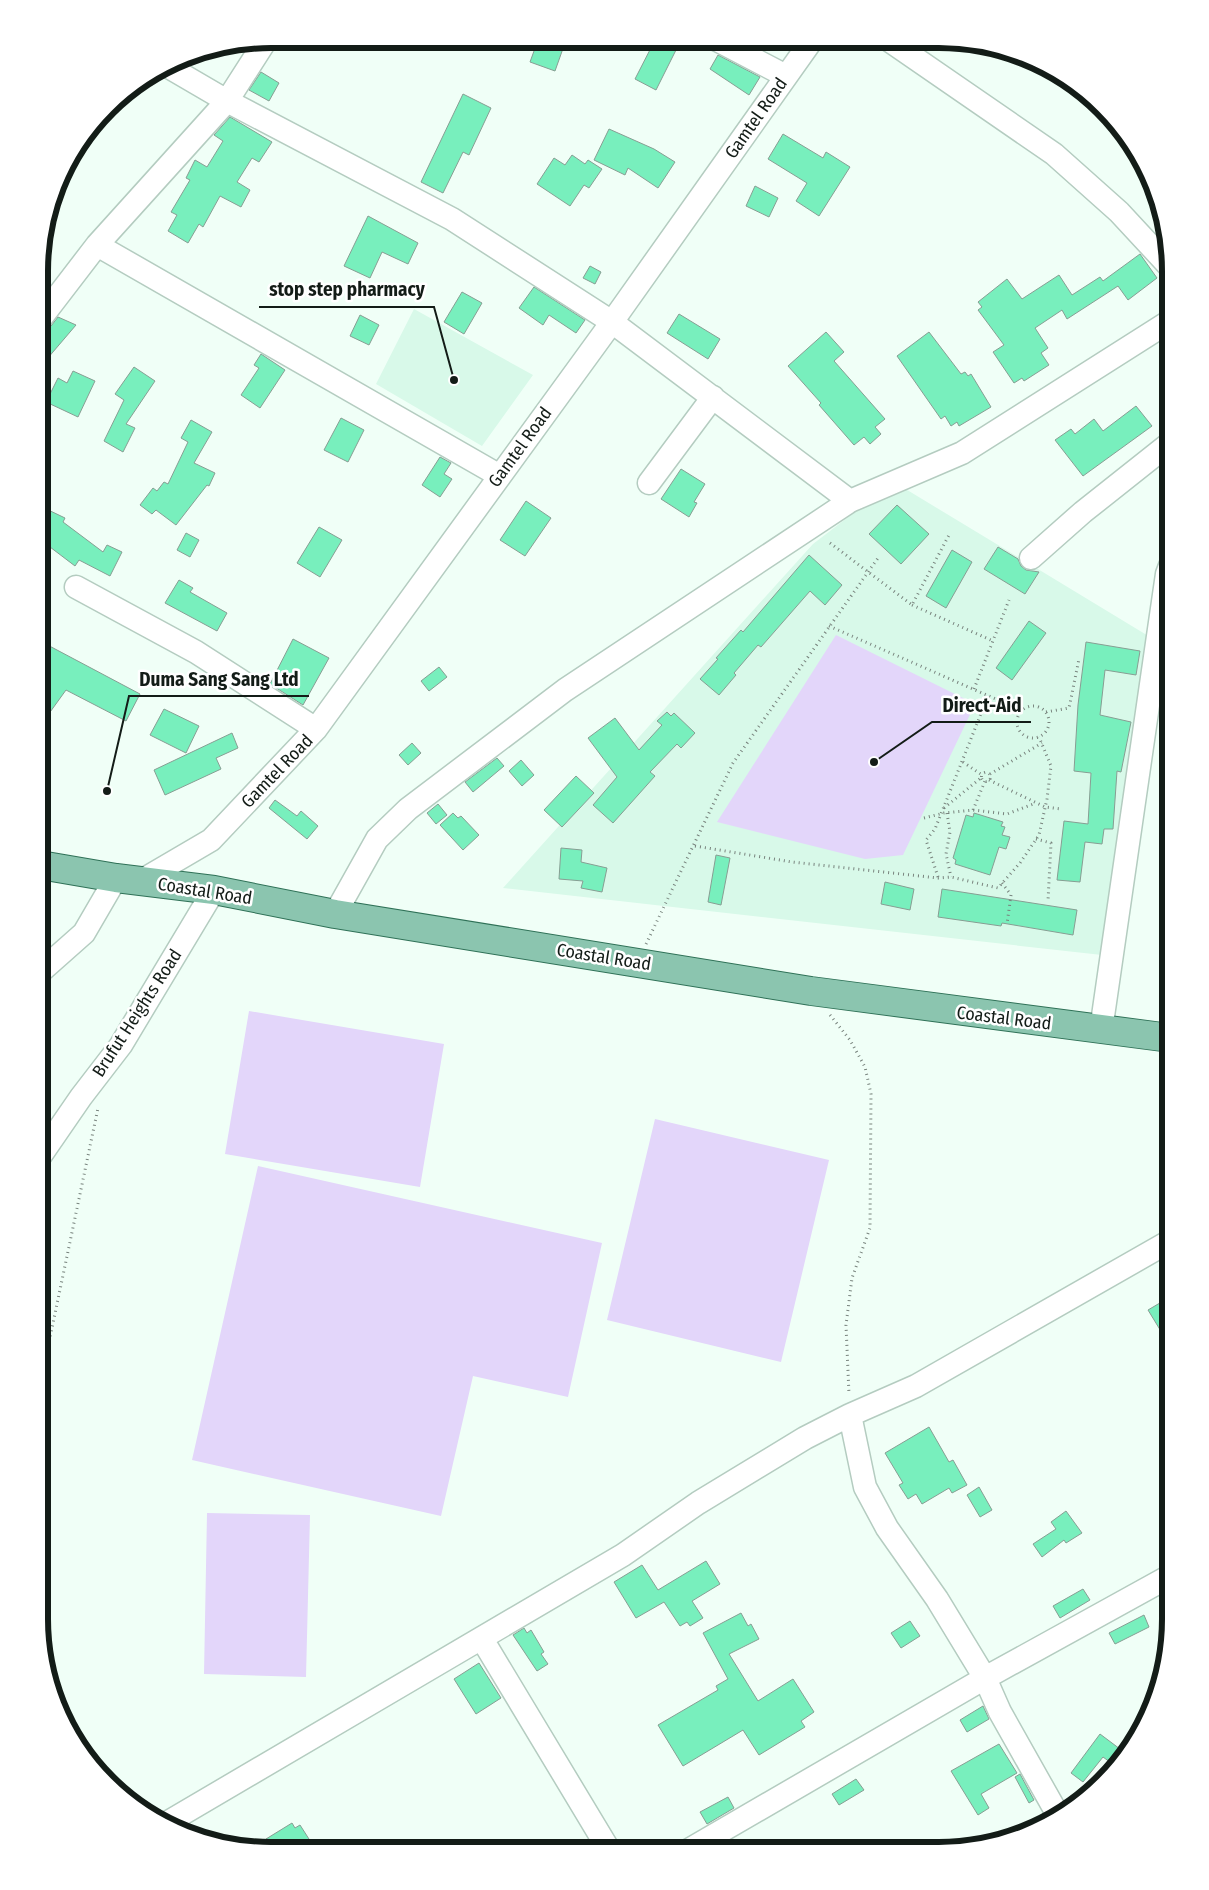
<svg xmlns="http://www.w3.org/2000/svg" width="1209" height="1890" viewBox="0 0 1209 1890" font-family="'Fira Sans Condensed',sans-serif">
<style>
.built{fill:#d8f9e9}
.green{fill:#e3d6fa}
.building{fill:#78efbd;stroke:#879e93}
.lines{fill:none;stroke-linecap:round;stroke-linejoin:round}
.minor-casing{stroke:#b4ccc0;stroke-width:25}
.major-casing{stroke:#2f7157;stroke-width:30}
.path{stroke:#78837d;stroke-width:3;stroke-dasharray:1 4;stroke-linecap:butt}
.minor{stroke:#fff;stroke-width:22}
.major{stroke:#8bc5af;stroke-width:28}
.labels{text-anchor:middle;stroke-width:5;stroke-linejoin:round;paint-order:stroke}
.street-label{font-size:18px;fill:#131c17;stroke:#fff}
.rim{fill:none;stroke:#131c17;stroke-width:6}
.leader{fill:none;stroke:#131c17;stroke-width:2}
.callout-dot{fill:#131c17;stroke:#fff;stroke-width:2}
.callout-label{font-size:19px;text-anchor:middle;font-weight:bold;fill:#131c17;stroke:#fff;stroke-width:5;stroke-linejoin:round;paint-order:stroke}
</style>
<rect width="100%" height="100%" fill="#f0fff7"/>
<path class="built" d="M 414,309 L 533,375 L 482,446 L 376,384 Z
M 894,482 L 1150,637 L 1102,955 L 503,888 L 813,544 Z"/>
<path class="green" d="M 836,635 L 975,704 L 903,855 L 865,859 L 717,822 Z
M 249,1011 L 444,1044 L 420,1187 L 225,1154 Z
M 655,1119 L 829,1160 L 781,1362 L 607,1320 Z
M 258,1166 L 602,1243 L 568,1397 L 473,1376 L 441,1516 L 192,1460 Z
M 207,1513 L 310,1515 L 306,1677 L 204,1674 Z"/>
<path class="building" d="M 538,40 L 566,40 L 555,71 L 530,62 Z
M 655,40 L 681,40 L 656,90 L 635,79 Z
M 718,55 L 760,77 L 749,95 L 710,69 Z
M 261,72 L 279,83 L 269,101 L 249,90 Z
M 463,94 L 491,108 L 469,155 L 463,152 L 443,193 L 421,182 Z
M 230,117 L 272,142 L 259,162 L 252,158 L 237,182 L 250,190 L 241,207 L 220,196 L 203,227 L 199,224 L 188,243 L 168,231 L 177,215 L 171,212 L 190,180 L 186,178 L 195,160 L 207,167 L 223,141 L 214,135 Z
M 609,129 L 654,149 L 675,162 L 658,188 L 628,168 L 625,175 L 594,160 Z
M 783,134 L 823,158 L 826,152 L 850,167 L 819,216 L 796,201 L 807,183 L 768,159 Z
M 572,155 L 585,164 L 588,160 L 602,169 L 589,188 L 584,185 L 570,206 L 537,184 L 554,158 L 565,165 Z
M 755,186 L 778,198 L 769,217 L 746,206 Z
M 368,216 L 418,243 L 408,264 L 382,252 L 370,278 L 344,266 Z
M 1140,254 L 1157,278 L 1128,300 L 1118,286 L 1067,319 L 1062,310 L 1035,328 L 1048,348 L 1041,353 L 1049,365 L 1024,381 L 1022,378 L 1014,383 L 993,352 L 1004,345 L 978,310 L 982,307 L 978,302 L 1007,279 L 1022,299 L 1059,275 L 1072,295 L 1100,277 L 1103,281 Z
M 590,266 L 601,272 L 595,284 L 583,278 Z
M 534,287 L 585,320 L 576,333 L 549,315 L 543,325 L 519,308 Z
M 462,292 L 482,303 L 464,334 L 444,322 Z
M 679,314 L 720,339 L 708,359 L 667,333 Z
M 360,315 L 379,325 L 369,345 L 350,336 Z
M 58,317 L 76,325 L 41,366 L 41,331 L 51,326 Z
M 826,332 L 844,352 L 834,361 L 885,419 L 875,427 L 881,434 L 870,444 L 864,437 L 854,445 L 819,405 L 821,403 L 788,366 Z
M 929,332 L 961,374 L 965,372 L 968,376 L 971,374 L 991,407 L 959,426 L 957,422 L 951,426 L 945,416 L 941,419 L 897,356 Z
M 261,354 L 285,370 L 260,408 L 241,395 L 259,368 L 254,365 Z
M 134,367 L 155,381 L 126,424 L 135,428 L 123,452 L 104,441 L 124,400 L 115,394 Z
M 73,371 L 95,381 L 78,417 L 46,402 L 58,378 L 67,383 Z
M 1136,406 L 1152,426 L 1083,476 L 1055,440 L 1071,429 L 1075,434 L 1094,419 L 1103,431 Z
M 341,418 L 364,430 L 348,462 L 324,450 Z
M 191,420 L 212,432 L 194,463 L 215,473 L 209,486 L 207,485 L 176,525 L 156,510 L 152,514 L 140,505 L 153,488 L 157,491 L 164,482 L 168,484 L 188,442 L 181,438 Z
M 440,457 L 451,463 L 444,474 L 452,479 L 440,497 L 422,485 Z
M 681,469 L 705,484 L 694,502 L 697,503 L 689,517 L 661,499 Z
M 526,501 L 551,518 L 525,556 L 500,540 Z
M 897,505 L 929,534 L 901,564 L 869,534 Z
M 40,506 L 65,518 L 63,522 L 103,552 L 107,545 L 122,552 L 110,576 L 79,560 L 75,566 L 50,547 L 40,566 Z
M 319,527 L 342,540 L 320,577 L 297,563 Z
M 186,533 L 199,540 L 190,557 L 177,550 Z
M 998,547 L 1018,559 L 1021,566 L 1026,570 L 1039,572 L 1025,594 L 984,569 Z
M 952,550 L 972,562 L 946,608 L 926,596 Z
M 809,555 L 842,585 L 825,605 L 810,591 L 761,647 L 758,645 L 734,673 L 736,675 L 719,695 L 700,679 L 718,659 L 716,658 L 741,630 L 743,632 Z
M 179,580 L 193,588 L 190,592 L 227,613 L 217,631 L 165,603 Z
M 1029,621 L 1046,633 L 1012,680 L 996,668 Z
M 293,639 L 329,658 L 303,705 L 270,684 Z
M 40,641 L 140,694 L 126,721 L 66,690 L 40,726 Z
M 1086,642 L 1140,651 L 1136,675 L 1105,670 L 1100,715 L 1131,722 L 1121,772 L 1117,771 L 1113,829 L 1104,829 L 1102,844 L 1085,842 L 1080,882 L 1057,880 L 1064,821 L 1088,824 L 1091,773 L 1074,771 L 1078,705 Z
M 439,667 L 447,677 L 429,691 L 421,681 Z
M 164,709 L 199,726 L 186,753 L 150,735 Z
M 667,712 L 671,716 L 674,713 L 695,733 L 681,748 L 677,744 L 650,772 L 655,776 L 613,823 L 593,805 L 617,777 L 588,738 L 615,718 L 639,750 L 662,725 L 657,721 Z
M 232,733 L 238,748 L 216,758 L 221,769 L 165,795 L 154,770 Z
M 412,743 L 421,753 L 408,765 L 399,755 Z
M 497,758 L 504,766 L 473,792 L 465,782 Z
M 521,760 L 534,775 L 522,786 L 509,771 Z
M 576,776 L 594,793 L 562,827 L 544,810 Z
M 275,800 L 297,816 L 301,811 L 318,826 L 307,839 L 269,808 Z
M 438,804 L 447,815 L 436,824 L 427,813 Z
M 453,813 L 458,818 L 461,816 L 479,835 L 463,850 L 440,825 Z
M 974,813 L 1003,822 L 1001,826 L 1005,827 L 1002,835 L 1010,837 L 1006,849 L 999,847 L 990,875 L 955,864 L 956,860 L 953,858 L 966,815 L 973,817 Z
M 561,848 L 582,850 L 581,862 L 607,868 L 602,892 L 581,888 L 583,881 L 559,879 Z
M 716,855 L 730,858 L 721,905 L 708,902 Z
M 885,882 L 914,889 L 910,910 L 881,904 Z
M 942,889 L 1077,910 L 1073,935 L 1002,923 L 1001,926 L 938,917 Z
M 1170,1297 L 1170,1346 L 1148,1310 Z
M 929,1427 L 949,1462 L 953,1460 L 967,1485 L 952,1493 L 949,1488 L 922,1504 L 916,1494 L 908,1499 L 899,1485 L 903,1483 L 885,1453 Z
M 979,1487 L 992,1510 L 980,1517 L 967,1495 Z
M 1066,1511 L 1082,1533 L 1066,1543 L 1064,1540 L 1042,1557 L 1033,1544 L 1056,1529 L 1051,1522 Z
M 706,1561 L 720,1584 L 692,1601 L 703,1618 L 690,1626 L 687,1622 L 680,1626 L 664,1602 L 636,1618 L 614,1582 L 642,1565 L 658,1590 Z
M 1083,1589 L 1090,1600 L 1060,1618 L 1053,1606 Z
M 741,1613 L 748,1626 L 751,1624 L 759,1639 L 729,1654 L 758,1701 L 793,1679 L 814,1712 L 801,1721 L 805,1727 L 759,1755 L 743,1730 L 683,1766 L 658,1725 L 718,1690 L 716,1686 L 728,1679 L 703,1633 Z
M 1144,1615 L 1149,1627 L 1115,1644 L 1109,1633 Z
M 910,1621 L 920,1636 L 901,1648 L 891,1633 Z
M 524,1628 L 527,1633 L 531,1630 L 544,1652 L 541,1654 L 548,1664 L 537,1671 L 513,1635 Z
M 479,1663 L 501,1698 L 476,1714 L 454,1679 Z
M 983,1706 L 989,1719 L 967,1732 L 960,1720 Z
M 1100,1734 L 1124,1752 L 1114,1765 L 1103,1757 L 1083,1782 L 1071,1773 Z
M 999,1744 L 1017,1773 L 981,1794 L 989,1808 L 978,1815 L 951,1771 Z
M 1020,1774 L 1034,1800 L 1029,1803 L 1015,1777 Z
M 856,1779 L 864,1790 L 839,1805 L 832,1794 Z
M 728,1797 L 734,1808 L 707,1824 L 700,1812 Z
M 292,1823 L 295,1828 L 300,1825 L 316,1850 L 272,1849 L 266,1839 Z"/>
<g class="lines">
<defs>
<path id="minor" d="M 717,40 L 786,76
M 890,41 L 1054,154 L 1119,212 L 1170,267
M 167,66 L 227,101 L 452,219 L 612,322 L 850,501
M 97,245 L 500,476
M 41,318 L 97,245 L 227,101 L 266,40
M 649,483 L 713,397
M 1031,558 L 1083,512 L 1170,443
M 76,587 L 196,652 L 316,729
M 141,881 L 211,840 L 316,729 L 612,322 L 812,40
M 335,914 L 377,839 L 408,809 L 565,690 L 850,501 L 962,453 L 1170,321
M 40,972 L 84,933 L 116,878
M 1101,1030 L 1167,574 L 1170,566
M 39,1158 L 81,1097 L 121,1045 L 214,890
M 850,1415 L 865,1487 L 887,1528 L 937,1599 L 985,1678 L 1000,1712 L 1058,1815
M 482,1639 L 609,1850
M 165,1824 L 623,1555 L 698,1503 L 805,1438 L 850,1415 L 916,1386 L 1170,1241
M 687,1851 L 985,1678 L 1170,1576"/>
<path id="major" d="M 40,865 L 116,878 L 214,890 L 335,914 L 811,991 L 1170,1038"/>
</defs>
<use href="#minor" class="minor-casing"/>
<use href="#major" class="major-casing"/>
<path class="path" d="M 830,543 L 912,605 L 949,535
M 912,605 L 993,641
M 829,626 L 1021,710
M 974,689 L 1009,600
M1017 722a16 16 0 1 1 32 0a16 16 0 1 1-32 0Z
M 1046,712 L 1069,708 L 1079,659
M 963,762 L 982,775
M981.5 777a4.5 4.5 0 1 1 9 0a4.5 4.5 0 1 1-9 0Z
M 990,774 L 1042,743
M 989,780 L 1045,807 L 1061,809
M 944,808 L 982,777
M 973,810 L 985,781
M 947,813 L 950,832 L 946,854 L 951,877
M 924,818 L 944,813 L 973,810 L 1007,814 L 1036,803
M 1036,839 L 1051,843 L 1048,901
M 695,846 L 792,862 L 938,878 L 951,877 L 998,888 L 1020,863 L 1039,835 L 1047,799 L 1051,766 L 1039,737
M 938,877 L 926,840 L 935,829 L 988,696
M 1002,883 L 1011,895 L 1007,924
M 646,944 L 733,763 L 878,558
M 830,1015 L 850,1040 L 865,1067 L 871,1094 L 870,1228 L 852,1278 L 846,1325 L 849,1394
M 39,1390 L 98,1108"/>
<use href="#minor" class="minor"/>
<use href="#major" class="major"/>
</g>
<g class="labels">
<g class="street-label">
<text transform="translate(756 118) rotate(-55)" y="6">Gamtel Road</text>
<text transform="translate(520 447) rotate(-54)" y="6">Gamtel Road</text>
<text transform="translate(277 771) rotate(-46)" y="6">Gamtel Road</text>
<text transform="translate(205 891) rotate(9)" y="6">Coastal Road</text>
<text transform="translate(604 957) rotate(9)" y="6">Coastal Road</text>
<text transform="translate(137 1013) rotate(-57)" y="6">Brufut Heights Road</text>
<text transform="translate(1004 1018) rotate(7)" y="6">Coastal Road</text>
</g>
</g>
<path d="M0 0H1209V1890H0ZM271 48H939A223 223 0 0 1 1162 271V1619A223 223 0 0 1 939 1842H271A223 223 0 0 1 48 1619V271A223 223 0 0 1 271 48Z" fill="#fff" fill-rule="evenodd"/>
<path class="rim" d="M271 48H939A223 223 0 0 1 1162 271V1619A223 223 0 0 1 939 1842H271A223 223 0 0 1 48 1619V271A223 223 0 0 1 271 48Z"/>
<path class="leader" d="M454 380L434 307H259M107 791L129 696H309M874 762L932 722H1031"/>
<g class="callout-dot">
<circle cx="454" cy="380" r="5"/>
<circle cx="107" cy="791" r="5"/>
<circle cx="874" cy="762" r="5"/>
</g>
<g class="callout-label">
<text x="347" y="296">stop step pharmacy</text>
<text x="219" y="686">Duma Sang Sang Ltd</text>
<text x="982" y="712">Direct-Aid</text>
</g>
</svg>
